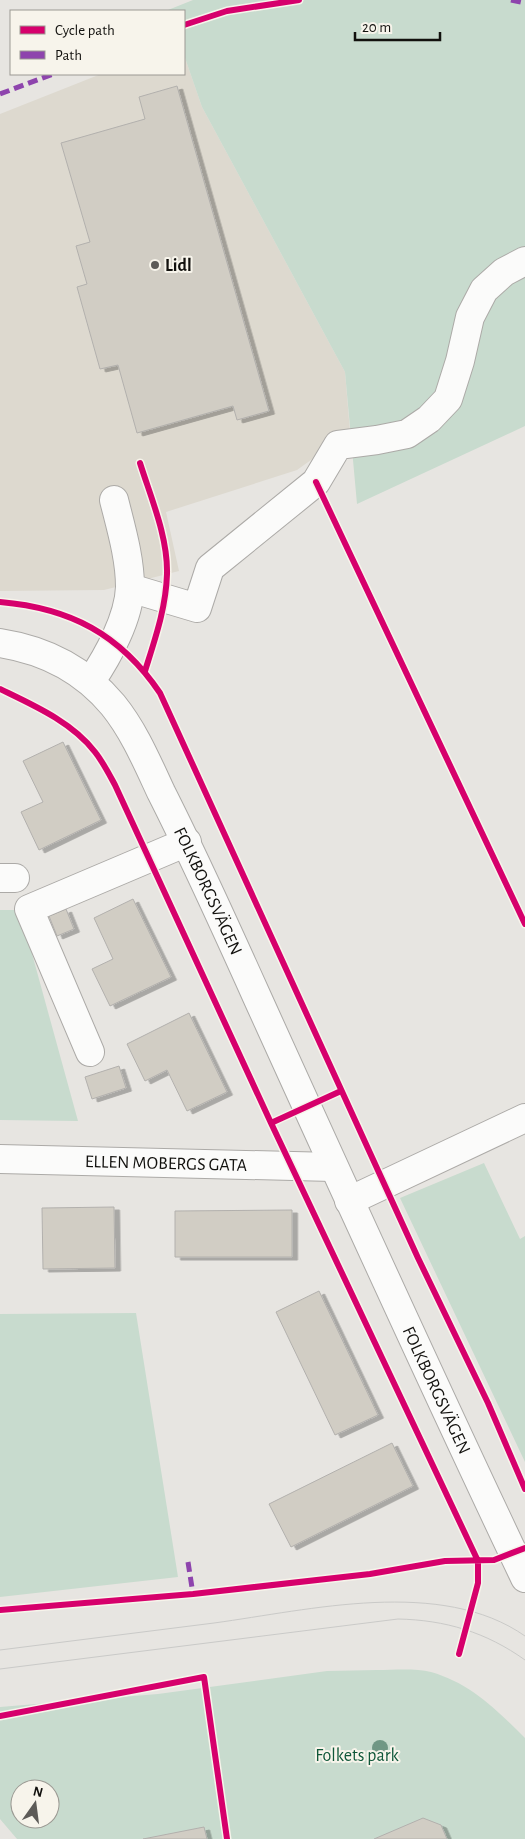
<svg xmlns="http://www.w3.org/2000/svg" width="525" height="1839" viewBox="0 0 525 1839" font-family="'Alegreya Sans',sans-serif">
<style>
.built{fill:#ddd9cf}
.green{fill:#c8dbce;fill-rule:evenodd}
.building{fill:#d1cdc4;stroke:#b2b0ad;filter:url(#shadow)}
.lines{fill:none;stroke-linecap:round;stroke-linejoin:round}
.minor-casing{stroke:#acaaa7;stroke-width:30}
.minor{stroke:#fbfbfa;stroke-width:28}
.tram{stroke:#cacac8;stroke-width:1}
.quiet{stroke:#8e44ad;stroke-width:5;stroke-dasharray:10 5;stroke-linecap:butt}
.cycleway-casing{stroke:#f7f4eb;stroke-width:9}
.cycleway{stroke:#d6006c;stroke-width:6}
.tree{fill:#709785}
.poi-dot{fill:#5d5b58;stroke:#f7f4eb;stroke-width:2}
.labels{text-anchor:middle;stroke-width:4;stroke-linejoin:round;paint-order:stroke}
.poi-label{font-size:18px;font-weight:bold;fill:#12110e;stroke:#f7f4eb;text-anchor:start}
.street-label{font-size:18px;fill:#12110e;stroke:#f7f4eb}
.park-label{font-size:18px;fill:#0f5739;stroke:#f7f4eb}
</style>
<defs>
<filter id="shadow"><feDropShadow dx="5.5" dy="3" stdDeviation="0" flood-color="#0004"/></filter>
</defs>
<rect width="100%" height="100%" fill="#e7e5e1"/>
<path class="built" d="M 184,55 L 202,107 L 345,372 L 350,432 L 297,470 L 166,512 L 179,571 L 104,590 L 0,591 L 0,114 L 101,74 L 184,74 Z"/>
<path class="green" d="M 193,0 L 525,0 L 525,426 L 357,504 L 345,372 L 202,107 L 184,55 L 184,11 L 168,10 Z
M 0,910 L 20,910 L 78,1121 L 0,1120 Z
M 484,1163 L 520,1239 L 525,1236 L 525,1462 L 400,1198 Z
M 136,1313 L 178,1577 L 0,1597 L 0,1314 Z
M 377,1670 C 394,1670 415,1668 431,1672 C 470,1683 497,1710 525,1738 L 525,1839 L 17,1839 L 0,1819 L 0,1707 L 158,1694 L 327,1671 ZM 20,1789 L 50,1789 L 50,1819 L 20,1819 Z"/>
<path class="building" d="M 177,86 L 269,411 L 237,420 L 233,406 L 137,433 L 118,365 L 100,369 L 77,287 L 87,284 L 76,246 L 90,242 L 61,143 L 145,119 L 139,97 Z
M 63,742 L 101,820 L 39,850 L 21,812 L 43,802 L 23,761 Z
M 133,899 L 171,977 L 110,1006 L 92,969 L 113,959 L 94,918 Z
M 66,909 L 74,929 L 57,936 L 49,916 Z
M 189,1013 L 227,1092 L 187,1111 L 167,1070 L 145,1081 L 127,1044 Z
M 119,1066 L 126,1088 L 92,1099 L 85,1077 Z
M 114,1207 L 115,1268 L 43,1269 L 42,1208 Z
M 292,1210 L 292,1257 L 175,1257 L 175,1211 Z
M 319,1291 L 378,1415 L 335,1435 L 276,1312 Z
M 392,1443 L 413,1486 L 291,1547 L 269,1504 Z
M 423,1818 L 441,1825 L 447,1839 L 374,1839 Z
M 204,1827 L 207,1839 L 143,1839 Z"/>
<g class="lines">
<defs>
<g id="minor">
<path d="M 130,588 L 197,608 L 210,568 L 316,482 L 338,445 L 377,440 L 407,434 L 429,419 L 448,399 L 460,361 L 470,317 L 484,290 L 504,272 L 525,261"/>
<path id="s1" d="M 0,643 C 45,650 84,670 113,705 C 134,731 147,762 161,792 C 195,859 226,928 257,997 C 345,1191 433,1385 525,1578"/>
<path d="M 91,681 C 108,656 129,618 130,587 C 130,558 121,528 114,500"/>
<path d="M 0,878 L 15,878"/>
<path d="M 90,1052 L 29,909 L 187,842"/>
<path id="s2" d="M 0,1159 L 333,1167"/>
<path d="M 349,1201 L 525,1118"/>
</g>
</defs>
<use href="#minor" class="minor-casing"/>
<use href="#minor" class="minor"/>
<path class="tram" d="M 0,1650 C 71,1641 143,1632 214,1623 C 310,1610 441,1577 525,1636
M 0,1669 L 398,1619 C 445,1620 486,1632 525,1660"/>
<path class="quiet" d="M 511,0 L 525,3
M 0,94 L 53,74
M 188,1562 L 193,1594"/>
<defs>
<path id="cycleway" d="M 184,25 L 227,11 L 299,0
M 140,463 C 151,498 168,537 167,574 C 166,608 155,639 145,671
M 316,482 L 525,924
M 0,602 C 70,608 120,634 160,693 L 418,1258 L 488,1403 L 525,1489
M 0,689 C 33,705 72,722 95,752 C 103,762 109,774 115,785 L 271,1123 L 478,1561 L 478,1583 L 459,1654
M 271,1123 L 341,1091
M 0,1610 L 193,1594 L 370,1574 L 445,1561 L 494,1560 L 525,1548
M 0,1716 L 204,1677 L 227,1839"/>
</defs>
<use href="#cycleway" class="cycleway-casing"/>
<use href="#cycleway" class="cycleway"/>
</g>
<circle class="tree" cx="380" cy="1748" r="8"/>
<circle class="poi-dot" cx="155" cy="265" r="5"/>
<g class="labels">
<g class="poi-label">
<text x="165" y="271">Lidl</text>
</g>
<g class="street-label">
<text dy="6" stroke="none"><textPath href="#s1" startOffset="341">FOLKBORGSVÄGEN</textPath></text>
<text dy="6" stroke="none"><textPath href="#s2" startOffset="166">ELLEN MOBERGS GATA</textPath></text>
<text dy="6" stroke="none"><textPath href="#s1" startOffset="890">FOLKBORGSVÄGEN</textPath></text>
</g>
<g class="park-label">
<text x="357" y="1761">Folkets park</text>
</g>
</g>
<rect x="10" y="10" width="175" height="65" fill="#f7f4eb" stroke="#9b9993"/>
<rect x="20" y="26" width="25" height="8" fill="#d6006c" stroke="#9b9993"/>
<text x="55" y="35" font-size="15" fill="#12110e">Cycle path</text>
<rect x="20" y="51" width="25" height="8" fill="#8e44ad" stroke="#9b9993"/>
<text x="55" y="60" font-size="15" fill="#12110e">Path</text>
<g transform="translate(35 1804) rotate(14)"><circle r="24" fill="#f7f4eb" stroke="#9b9993"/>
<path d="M0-4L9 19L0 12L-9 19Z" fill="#5d5b58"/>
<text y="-8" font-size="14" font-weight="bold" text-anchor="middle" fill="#12110e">N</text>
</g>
<path d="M355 32v8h85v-8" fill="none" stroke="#12110e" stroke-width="2.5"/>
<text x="362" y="32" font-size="15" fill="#12110e" stroke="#f7f4eb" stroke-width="4" paint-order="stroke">20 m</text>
</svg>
